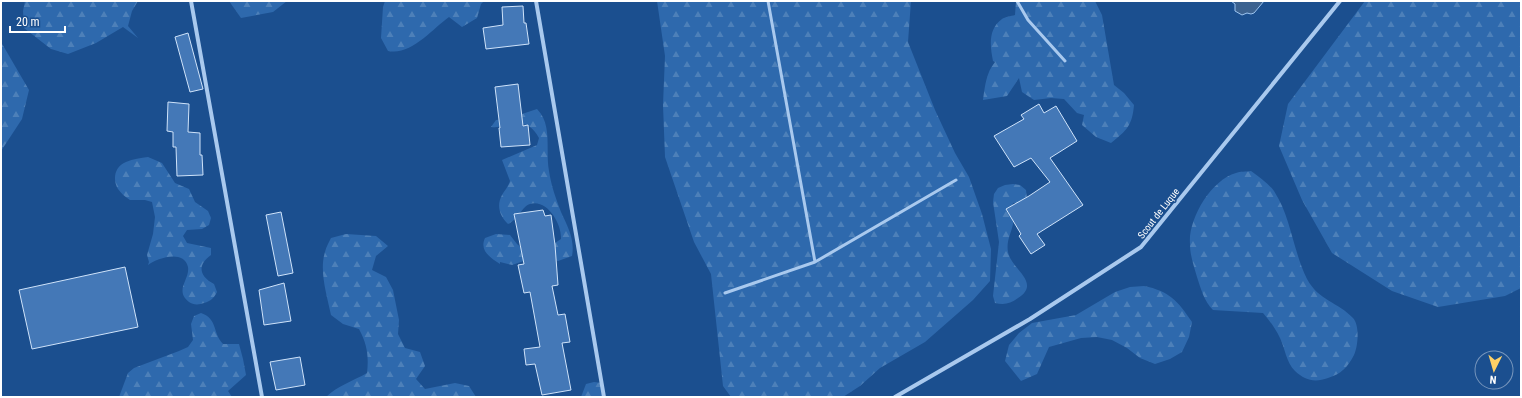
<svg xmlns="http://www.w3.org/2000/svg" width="1522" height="398" viewBox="0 0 1522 398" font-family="'Roboto Condensed',sans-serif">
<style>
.forest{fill:url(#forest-firs)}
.water{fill:#3c6290;stroke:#9cc4f0}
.building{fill:#4478b7;stroke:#cfe3fa}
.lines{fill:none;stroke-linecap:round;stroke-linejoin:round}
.lane{stroke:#a9c9ee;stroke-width:3}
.street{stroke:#a9c9ee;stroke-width:4}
.labels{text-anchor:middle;stroke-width:3;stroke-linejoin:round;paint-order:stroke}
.street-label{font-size:10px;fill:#fff;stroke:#1b4f8f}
</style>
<defs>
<pattern id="forest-firs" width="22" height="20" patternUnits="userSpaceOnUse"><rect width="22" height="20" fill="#2e69ad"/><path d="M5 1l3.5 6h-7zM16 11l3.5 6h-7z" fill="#4d80b9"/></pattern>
</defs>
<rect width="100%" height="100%" fill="#1b4f8f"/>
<path class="forest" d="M 25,1 L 138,1 L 132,11 L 128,26 L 138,38 L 123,27 L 96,43 L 68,54 L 51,49 L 24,28 L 23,11 Z
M 229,1 L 287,1 L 273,12 L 241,18 Z
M 385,1 L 484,1 L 481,4 L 477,18 L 462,27 L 449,17 C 432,29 411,56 388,51 L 381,38 L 383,7 Z
M 657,1 L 911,1 L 908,42 L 935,110 L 955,153 L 969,177 L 982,214 L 991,249 L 990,281 L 973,300 L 925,342 L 880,368 L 860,386 L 843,397 L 731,397 L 723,386 L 711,274 L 694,242 L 665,157 L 663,105 L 665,56 Z
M 1016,1 L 1095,1 L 1102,15 L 1114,85 L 1124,93 L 1134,105 C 1132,126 1127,130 1111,143 L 1096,137 L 1082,125 L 1084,115 L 1077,113 L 1064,99 L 1051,98 L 1034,100 L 1022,92 L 1019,78 L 1007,96 L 983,100 C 985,86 986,73 995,62 L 993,61 C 990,46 988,29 1002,19 C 1005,17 1011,16 1015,15 Z
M 1365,1 L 1521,1 L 1521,288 L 1505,296 L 1438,307 L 1392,291 L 1332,253 L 1302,200 L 1279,146 L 1288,104 Z
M 1,42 L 29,90 L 22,119 L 1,151 Z
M 537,109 C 553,125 545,151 549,171 C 551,185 556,199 561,212 C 568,227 575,240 572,256 L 558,261 L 551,258 L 555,243 L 561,239 C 562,225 548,199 530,204 C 522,206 518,220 508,224 C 500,216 496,206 502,195 C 505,190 508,187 510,181 L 502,160 L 537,145 L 539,138 C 525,113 512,129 491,127 L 496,120 L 518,117 L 522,114 Z
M 148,157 L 162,163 L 175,183 L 189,189 L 195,202 L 208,211 L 211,218 L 209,225 L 202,229 L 187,230 L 183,236 L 187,243 L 211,248 L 211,255 C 197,265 199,276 214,284 L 217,292 C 214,298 211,301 204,303 C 199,305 193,305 189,302 C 174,290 190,280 188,267 C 184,249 157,258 148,265 L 149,262 L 147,255 L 153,234 L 155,217 L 152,202 L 145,200 L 130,200 C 125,197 121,193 118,189 C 112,179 115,166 126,162 C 133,159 141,158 148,157 Z
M 1251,171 C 1259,177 1268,183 1274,191 C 1291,217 1293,251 1307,279 C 1319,301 1338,302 1353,318 C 1360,326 1358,346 1354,355 C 1348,367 1341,374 1328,378 C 1314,383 1305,380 1295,371 C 1286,362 1285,348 1280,338 C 1275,328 1270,321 1263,313 L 1213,310 C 1204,301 1201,289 1197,277 C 1194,266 1190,256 1190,244 C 1188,219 1211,180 1236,173 C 1240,171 1246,172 1251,171 Z
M 1013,184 L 1020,185 L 1026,190 L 1027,198 L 1021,203 L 1013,203 C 1011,210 1014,217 1013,224 C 1011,234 1006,241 1008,252 C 1011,269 1042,283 1018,298 C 1010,304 1004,305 995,303 L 993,296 L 999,242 L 993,202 L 994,194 L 998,188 L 1005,185 Z
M 346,234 L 376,236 L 388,246 L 376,256 L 372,270 L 386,277 L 393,290 L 399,320 L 398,334 L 405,348 L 420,352 L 425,366 L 416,379 L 425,389 L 455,383 L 469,386 L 476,397 L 326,397 C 337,386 353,381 367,373 C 369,356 367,344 359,329 L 343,324 L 331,315 C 327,296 319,271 325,252 C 326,247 329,242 331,238 Z
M 496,234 L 510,235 L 517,244 L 523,249 L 527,260 L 512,265 L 500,262 L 500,264 C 491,258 479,251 485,238 Z
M 1144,286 C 1169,291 1178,301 1192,322 L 1189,337 L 1182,352 L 1170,359 L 1155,364 L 1140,358 L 1127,348 L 1112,340 L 1097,337 L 1081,338 L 1049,347 L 1037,374 L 1021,381 L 1005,361 L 1009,345 L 1019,333 L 1032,323 L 1076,315 L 1115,292 L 1130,287 Z
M 201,313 C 218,319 212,332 223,344 L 239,344 L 243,359 L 246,375 L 228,391 L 232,397 L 119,397 L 128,373 L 134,368 L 179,351 L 188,347 L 193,340 L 191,324 L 194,316 Z
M 594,382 L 602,383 L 603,397 L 581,397 L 586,384 Z"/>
<path class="water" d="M 1231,1 L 1264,1 L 1254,13 L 1251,14 L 1247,13 L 1242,15 L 1235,11 L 1235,4 Z"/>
<path class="building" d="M 523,6 L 524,23 L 526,23 L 529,44 L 486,49 L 483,28 L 503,25 L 502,7 Z
M 188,33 L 203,89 L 190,92 L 175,37 Z
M 518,84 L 523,126 L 528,125 L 530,145 L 501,147 L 499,128 L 500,128 L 495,87 Z
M 168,102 L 189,104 L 188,132 L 200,133 L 200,155 L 202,155 L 203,175 L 177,176 L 176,147 L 173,147 L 173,132 L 167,131 Z
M 1039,104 L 1044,113 L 1056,106 L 1077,141 L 1050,158 L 1083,205 L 1037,234 L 1045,245 L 1031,254 L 1019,236 L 1021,234 L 1006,209 L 1029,196 L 1050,182 L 1031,158 L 1014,167 L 994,136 L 1024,119 L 1021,115 Z
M 543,210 L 545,216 L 551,215 L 555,245 L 558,285 L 552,286 L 558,315 L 565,314 L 570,342 L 562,343 L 571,390 L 542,395 L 535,364 L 526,365 L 524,349 L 540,347 L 530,292 L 524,293 L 518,265 L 524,264 L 514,214 Z
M 281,212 L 293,273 L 278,276 L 266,215 Z
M 125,267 L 138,327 L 32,349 L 19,290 Z
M 284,283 L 291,321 L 264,325 L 259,290 Z
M 300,357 L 305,385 L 276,390 L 270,362 Z"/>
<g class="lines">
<path class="lane" d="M 1017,1 L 1028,20 L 1065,61
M 815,262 L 956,180
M 725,293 L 815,262 L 768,1"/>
<path class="street" d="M 191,1 L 262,397
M 536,1 L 604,397
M 895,397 L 1030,319 L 1141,247 L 1340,1"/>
</g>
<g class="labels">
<g class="street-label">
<text transform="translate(1158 213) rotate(-52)" y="4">Scout de Luque</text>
</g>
</g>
<rect width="1522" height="398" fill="none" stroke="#ffffff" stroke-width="4"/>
<g transform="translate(1494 370) rotate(185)"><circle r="19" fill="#1b4f8f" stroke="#7695bc"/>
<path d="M0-3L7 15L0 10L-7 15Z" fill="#ffd166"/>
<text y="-6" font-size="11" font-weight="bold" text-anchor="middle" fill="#ffffff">N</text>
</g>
<path d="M10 26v6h55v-6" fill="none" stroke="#ffffff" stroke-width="2"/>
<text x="16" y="26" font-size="12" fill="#ffffff" stroke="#1b4f8f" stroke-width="3" paint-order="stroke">20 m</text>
</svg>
